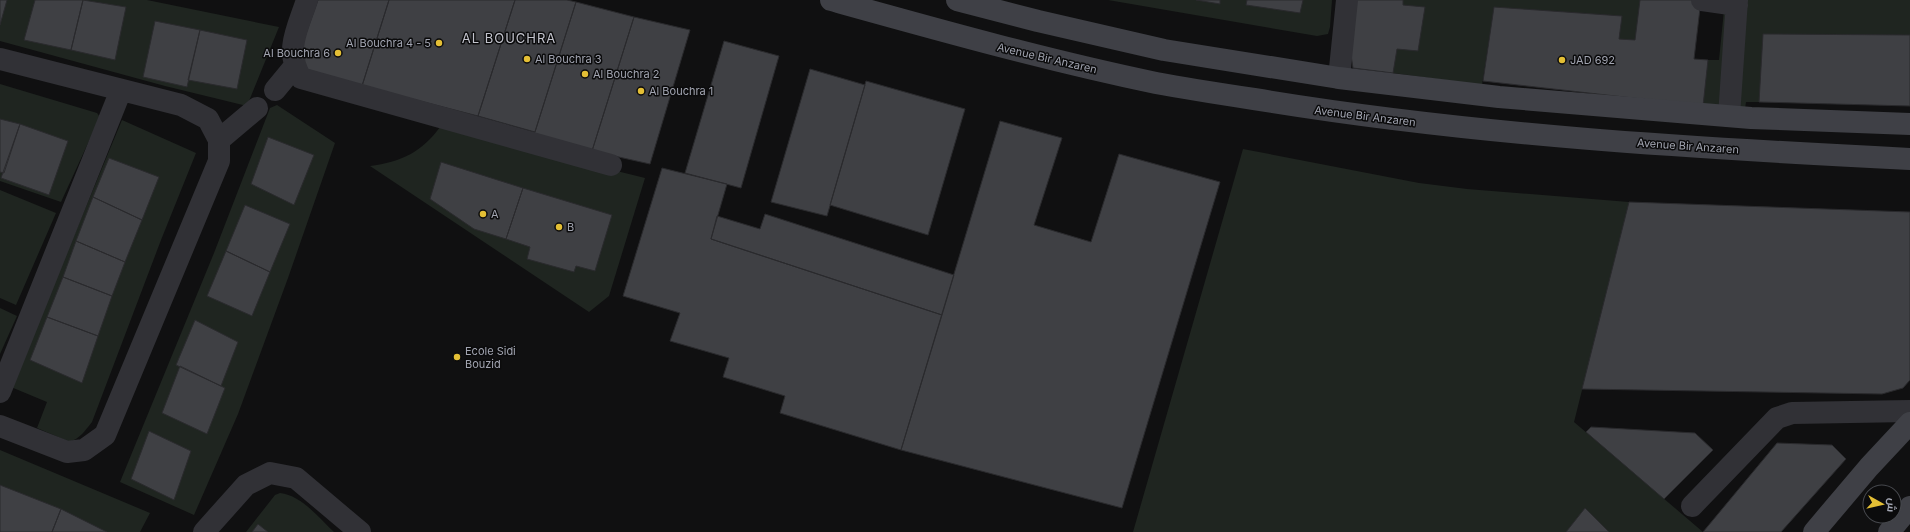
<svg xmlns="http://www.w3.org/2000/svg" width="1910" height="532" viewBox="0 0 1910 532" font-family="Inter,Cairo,sans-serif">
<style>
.green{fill:#1f2520}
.building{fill:#3f4044;stroke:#2a2a2d}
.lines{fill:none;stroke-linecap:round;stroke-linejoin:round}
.street{stroke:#313136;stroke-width:22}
.secondary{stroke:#3f4046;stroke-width:22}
.poi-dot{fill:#e4bf35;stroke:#0b0b0c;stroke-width:1.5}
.labels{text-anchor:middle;stroke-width:3;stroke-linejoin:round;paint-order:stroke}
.poi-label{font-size:11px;fill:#a2a5b1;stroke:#0b0b0c;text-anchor:start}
.street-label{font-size:11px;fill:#a2a5b1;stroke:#0b0b0c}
.quarter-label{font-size:13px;letter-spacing:1px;fill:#c3c4cd;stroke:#0b0b0c}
</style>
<rect width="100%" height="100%" fill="#101011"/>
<path class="green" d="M 0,0 L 147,0 L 279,27 L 247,106 L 165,86 L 0,41 Z
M 1108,0 L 1332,0 L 1330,27 L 1328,34 L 1317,36 Z
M 1403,0 L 1640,0 L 1635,40 L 1619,39 L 1622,16 L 1494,7 L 1482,85 L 1393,73 L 1397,49 L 1418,51 L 1425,7 L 1403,5 Z
M 1725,0 L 1910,0 L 1910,35 L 1763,34 L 1759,102 L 1746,102 L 1745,109 L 1703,106 L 1708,60 L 1719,60 Z
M 0,84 L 97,113 L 100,117 L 61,202 L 0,181 Z
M 277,105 L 335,143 L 288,278 L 238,414 L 194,515 L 120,482 L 214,253 L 270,108 Z
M 122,120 L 196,153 L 161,240 L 92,422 C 85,431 80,438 70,442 L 37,428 L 47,402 L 11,387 Z
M 440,127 L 645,178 L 609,296 L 589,312 L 370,166 C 401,162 422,152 440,127 Z
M 1243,149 L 1419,183 L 1467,189 L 1629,202 L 1574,422 L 1703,532 L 1133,532 Z
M 0,190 L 56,213 L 16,305 L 0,298 Z
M 0,308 L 17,316 L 0,354 Z
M 0,450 L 150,513 L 140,532 L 0,532 Z
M 280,493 C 301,495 319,518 334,532 L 246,532 L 275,495 Z"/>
<path class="building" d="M 0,0 L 7,0 L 0,25 Z
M 35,0 L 83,0 L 71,50 L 24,40 Z
M 83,0 L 126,7 L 115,60 L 71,50 Z
M 318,0 L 389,0 L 362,86 L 307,72 L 304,64 L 303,42 Z
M 389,0 L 515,0 L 478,116 L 362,86 Z
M 515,0 L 567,0 L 576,2 L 535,132 L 478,116 Z
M 1196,0 L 1220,0 L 1220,4 Z
M 1247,0 L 1303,0 L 1300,13 L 1246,5 Z
M 1356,0 L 1403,0 L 1403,5 L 1425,7 L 1418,51 L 1397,49 L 1393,73 L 1353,68 L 1350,48 Z
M 1640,0 L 1701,0 L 1694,59 L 1708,60 L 1703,106 L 1483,81 L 1494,7 L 1622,16 L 1619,39 L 1635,40 Z
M 576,2 L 634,17 L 592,151 L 533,138 Z
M 634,17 L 690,30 L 650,164 L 592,151 Z
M 155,21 L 200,30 L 187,87 L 143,77 Z
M 200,30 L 247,40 L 237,89 L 188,80 Z
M 1763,34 L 1910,35 L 1910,106 L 1759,102 Z
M 724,41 L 779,56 L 741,188 L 685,173 Z
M 810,69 L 865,85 L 827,216 L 771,202 Z
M 866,81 L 965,109 L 928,235 L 830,205 Z
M 0,119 L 20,124 L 4,173 L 0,172 Z
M 1000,121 L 1062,138 L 1034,225 L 1091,242 L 1119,154 L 1220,182 L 1122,508 L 901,450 Z
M 20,124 L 68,141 L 49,195 L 1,178 Z
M 268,137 L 314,155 L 294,205 L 251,184 Z
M 109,158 L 159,177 L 142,220 L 93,197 Z
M 441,162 L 523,188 L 506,239 L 474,229 L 430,199 Z
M 662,168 L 727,184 L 711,239 L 942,315 L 901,450 L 780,413 L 785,396 L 723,377 L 729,358 L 670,341 L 680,313 L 623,296 Z
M 523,188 L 612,215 L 595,271 L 576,266 L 574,272 L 527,259 L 530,247 L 506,239 Z
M 93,197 L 142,220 L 125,262 L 76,241 Z
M 1629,202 L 1910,212 L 1910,380 L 1903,388 L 1882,394 L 1582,389 Z
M 245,205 L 290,224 L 270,272 L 226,251 Z
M 765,214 L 954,275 L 942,315 L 711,239 L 717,216 L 760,229 Z
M 76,241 L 125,262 L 112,296 L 63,277 Z
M 226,251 L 270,272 L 252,316 L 207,296 Z
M 63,277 L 112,296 L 98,336 L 47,317 Z
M 47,317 L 98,336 L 82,383 L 30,360 Z
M 195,320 L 238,342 L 221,386 L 176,365 Z
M 180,366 L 225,388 L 207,434 L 162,413 Z
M 1591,427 L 1695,433 L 1713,450 L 1664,499 L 1586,432 Z
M 149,431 L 191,451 L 174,500 L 131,479 Z
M 1777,443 L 1832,445 L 1846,459 L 1781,532 L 1703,532 Z
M 0,485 L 61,509 L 52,532 L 0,532 Z
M 1585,508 L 1609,532 L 1566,532 Z
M 61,509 L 107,532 L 52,532 Z
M 258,524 L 268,532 L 252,532 Z"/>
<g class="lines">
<path class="street" d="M 307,0 C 298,28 284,50 301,78 L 611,165
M 1702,0 L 1737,5
M 0,59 L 181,105 L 208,119 L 219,140 L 219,161 L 105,435 L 84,450 L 67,452 L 0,426
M 1339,78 L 1347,0
M 275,90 L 294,67
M 1729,116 L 1737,0
M 219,140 L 257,108
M 0,392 L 121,90
M 1692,506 L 1777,418 L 1792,413 L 1910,411
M 204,532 L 246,485 L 270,473 L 296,478 L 360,532"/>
<path class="secondary" d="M 831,0 C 939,30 1046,60 1156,83 C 1188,89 1221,94 1254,99 C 1471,135 1691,148 1910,159
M 957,0 L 1038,21 L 1164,50 L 1339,78 L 1499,97 L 1642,109 L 1751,118 L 1910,124
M 1814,532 L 1869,467 L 1910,423
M 1889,532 L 1910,507"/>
</g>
<g class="poi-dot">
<circle cx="439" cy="43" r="4"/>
<circle cx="338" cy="53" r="4"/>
<circle cx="527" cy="59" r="4"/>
<circle cx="1562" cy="60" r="4"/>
<circle cx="585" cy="74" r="4"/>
<circle cx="641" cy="91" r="4"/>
<circle cx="483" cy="214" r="4"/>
<circle cx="559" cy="227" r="4"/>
<circle cx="457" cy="357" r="4"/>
</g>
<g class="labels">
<g class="poi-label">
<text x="431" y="47" text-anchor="end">Al Bouchra 4 - 5</text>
<text x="330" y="57" text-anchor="end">Al Bouchra 6</text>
<text x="535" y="63">Al Bouchra 3</text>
<text x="1570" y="64">JAD 692</text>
<text x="593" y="78">Al Bouchra 2</text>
<text x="649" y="95">Al Bouchra 1</text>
<text x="491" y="218">A</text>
<text x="567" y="231">B</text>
<text x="465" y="355">Ecole Sidi<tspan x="465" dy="13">Bouzid</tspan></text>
</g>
<g class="street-label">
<text transform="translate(1047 58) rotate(13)" y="4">Avenue Bir Anzaren</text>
<text transform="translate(1365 116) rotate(7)" y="4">Avenue Bir Anzaren</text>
<text transform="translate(1688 146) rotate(4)" y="4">Avenue Bir Anzaren</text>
</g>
<g class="quarter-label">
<text x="509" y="43">AL BOUCHRA</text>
</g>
</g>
<g transform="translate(1882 504) rotate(98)"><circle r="19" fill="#0b0b0c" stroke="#47494e"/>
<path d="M0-3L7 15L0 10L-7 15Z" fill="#e4bf35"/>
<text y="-6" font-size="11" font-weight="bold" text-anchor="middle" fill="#a2a5b1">ش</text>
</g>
</svg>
